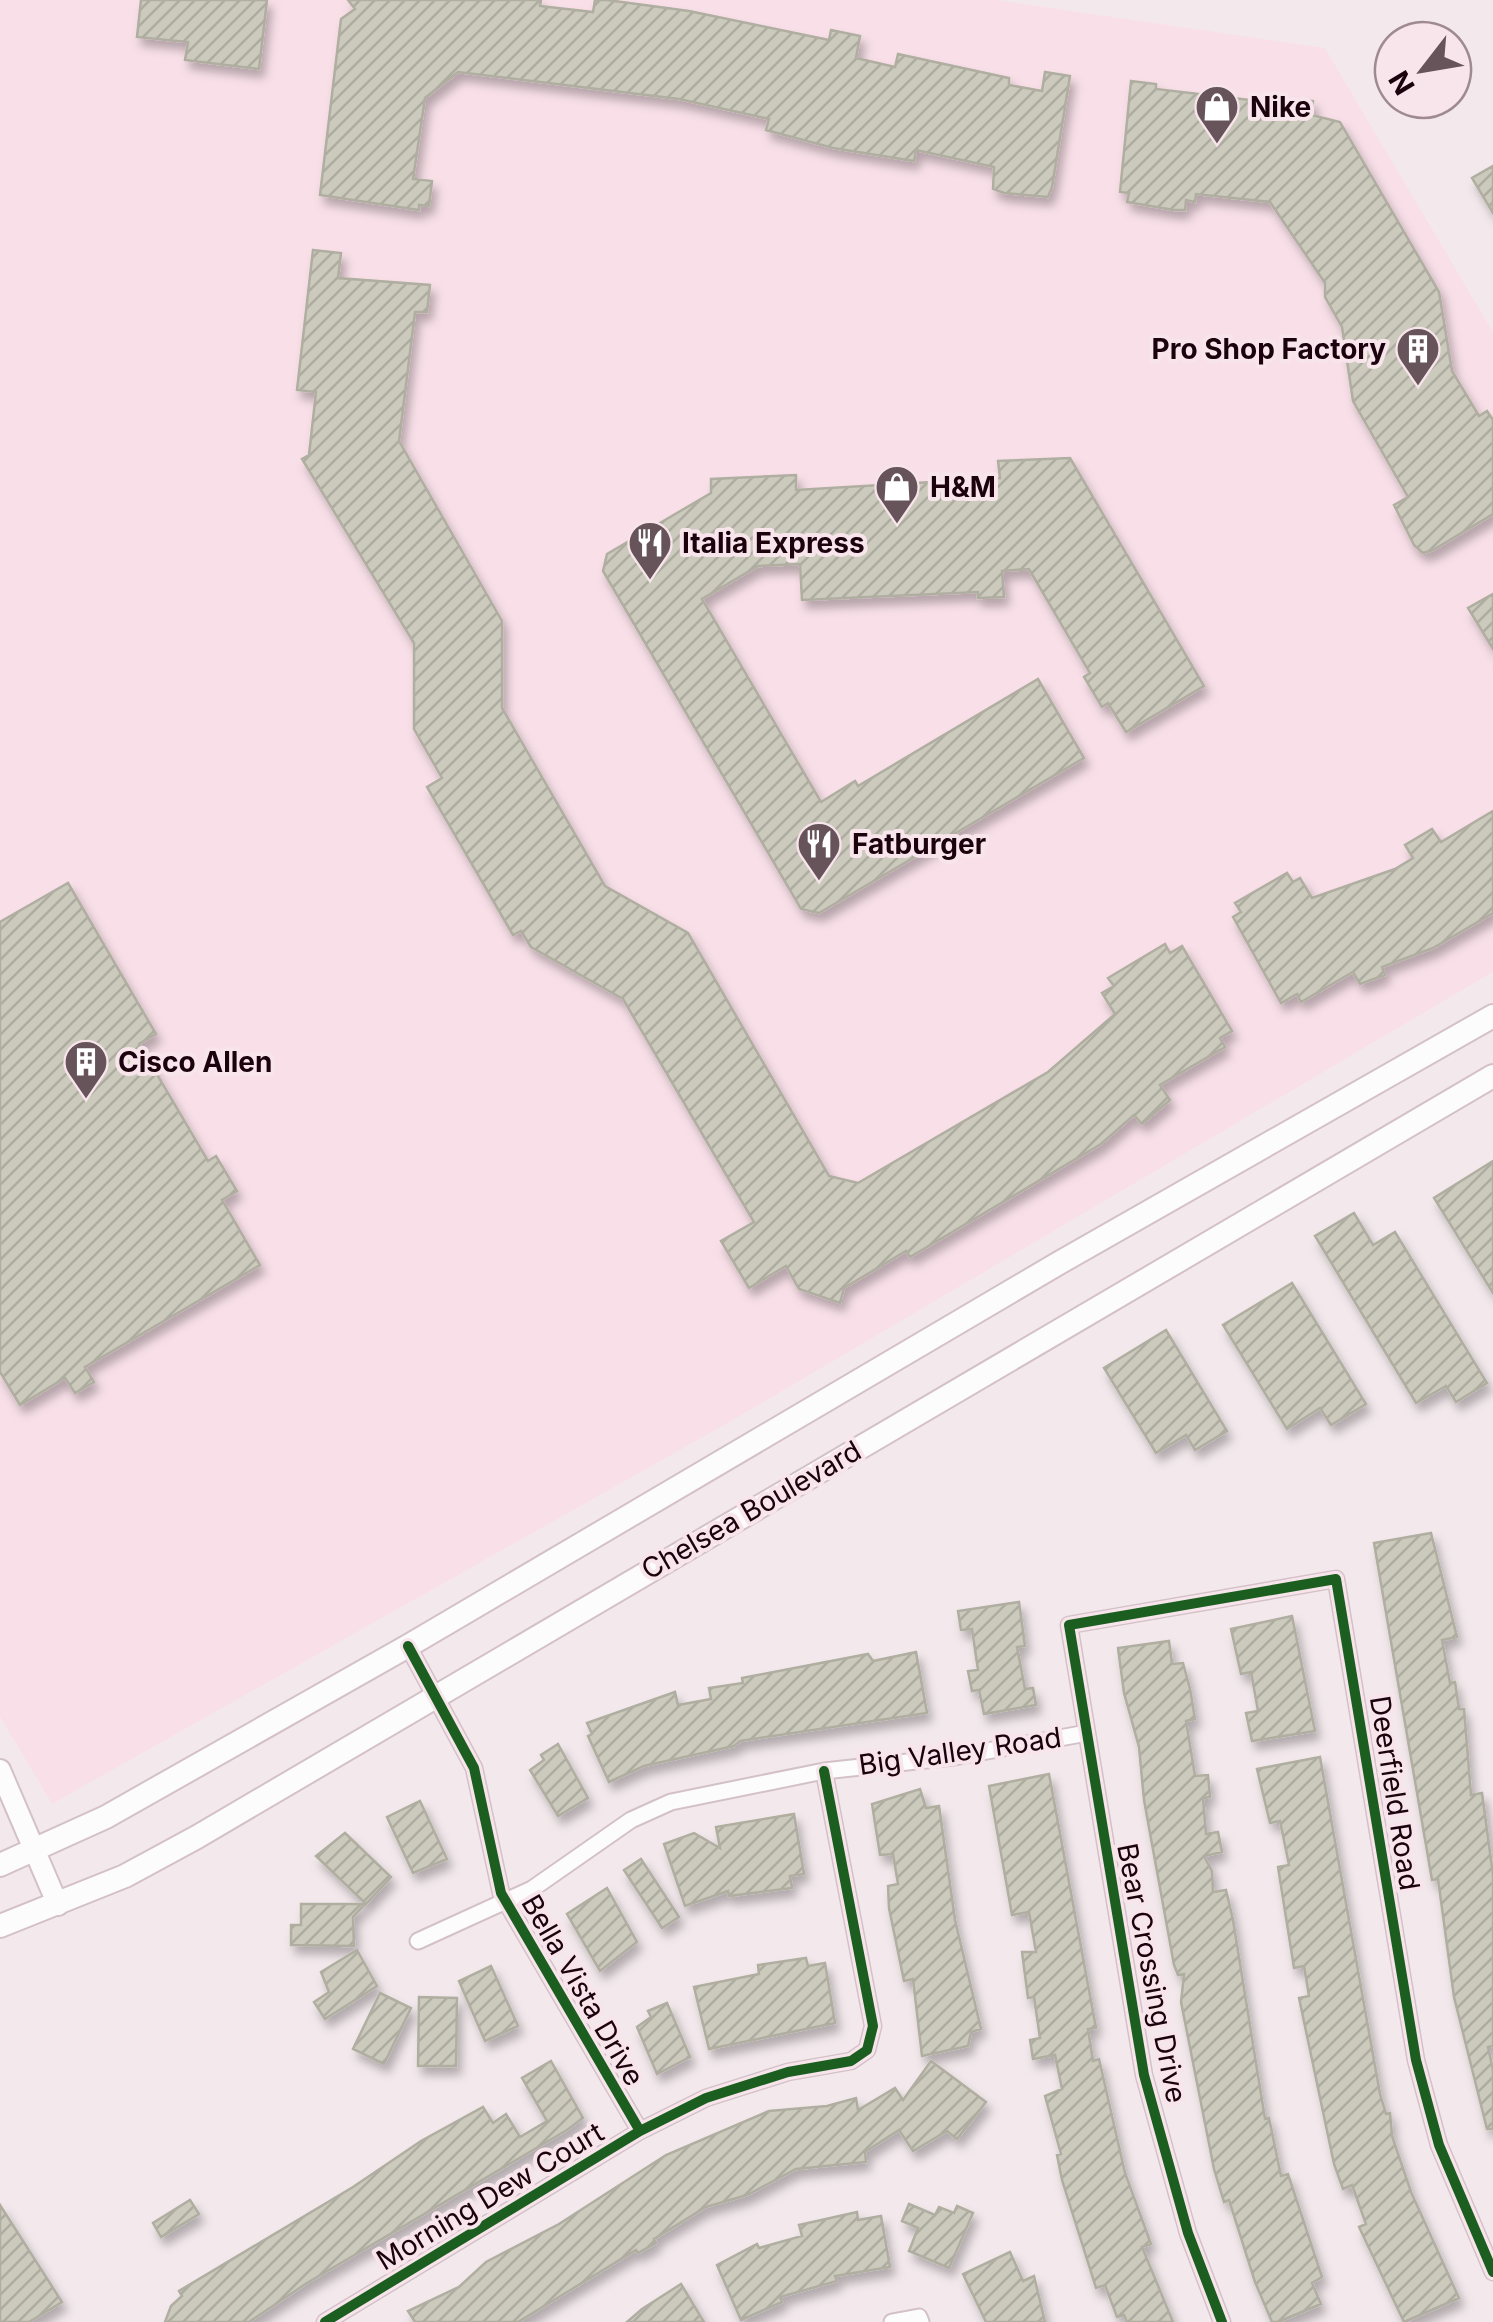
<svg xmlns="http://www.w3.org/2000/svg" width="1493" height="2322" viewBox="0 0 1493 2322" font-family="Inter,sans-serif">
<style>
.built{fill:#f9e0e8}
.building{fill:url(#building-hatch);stroke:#b0aea1;stroke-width:2.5;filter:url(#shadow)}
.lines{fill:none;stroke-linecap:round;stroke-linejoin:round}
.minor-casing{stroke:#d4c1c8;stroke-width:19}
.tertiary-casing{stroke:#d4c1c8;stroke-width:24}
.secondary-casing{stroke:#d4c1c8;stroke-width:26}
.minor{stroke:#fdfcfc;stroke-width:15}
.tertiary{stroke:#fdfcfc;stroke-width:20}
.secondary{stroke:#fdfcfc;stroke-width:22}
.cycleway-casing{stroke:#f7e5eb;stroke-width:16}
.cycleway{stroke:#1b5e20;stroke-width:10}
.labels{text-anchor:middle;stroke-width:8;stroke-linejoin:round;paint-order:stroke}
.poi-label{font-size:28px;font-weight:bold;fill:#1b020c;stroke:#f7e5eb;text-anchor:start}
.street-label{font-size:28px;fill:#1b020c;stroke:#f7e5eb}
</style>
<defs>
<pattern id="building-hatch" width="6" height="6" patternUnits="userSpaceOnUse" patternTransform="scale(2.5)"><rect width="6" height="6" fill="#cbcabc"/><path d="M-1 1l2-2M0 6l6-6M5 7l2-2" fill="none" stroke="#aeaca0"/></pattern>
<filter id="shadow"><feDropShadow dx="4.5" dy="8" stdDeviation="5" flood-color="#0004"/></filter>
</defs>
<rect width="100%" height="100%" fill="#f3e9ec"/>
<path class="built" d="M 0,0 L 998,0 L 1325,48 L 1493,332 L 1493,972 L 735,1419 L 52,1804 L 0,1717 Z"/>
<path class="building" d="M 141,0 L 267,0 L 259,69 L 185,60 L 188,42 L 137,37 Z
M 348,0 L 541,0 L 540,6 L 593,12 L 595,0 L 607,0 L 689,11 L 829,40 L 831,30 L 860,36 L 856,58 L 895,67 L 898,54 L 1009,78 L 1009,85 L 1042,91 L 1045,72 L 1070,76 L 1052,187 L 1048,197 L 1004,193 L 993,189 L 994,167 L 916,150 L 914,161 L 833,148 L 766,130 L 769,119 L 679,99 L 458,72 L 425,98 L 413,179 L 432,181 L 429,206 L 419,205 L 419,210 L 320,195 L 341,19 L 355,9 Z
M 1131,81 L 1156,84 L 1156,89 L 1285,104 L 1285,98 L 1313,101 L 1312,115 L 1340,122 L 1439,292 L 1452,371 L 1479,416 L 1487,411 L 1493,420 L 1493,514 L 1433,550 L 1423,553 L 1414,545 L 1394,505 L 1408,497 L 1353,401 L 1342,327 L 1325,297 L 1325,283 L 1270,202 L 1196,194 L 1195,202 L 1186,200 L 1185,210 L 1174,210 L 1127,202 L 1129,193 L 1120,192 Z
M 1493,166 L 1493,213 L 1472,178 Z
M 313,250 L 341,253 L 338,278 L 430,285 L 427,312 L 415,312 L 399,441 L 502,621 L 502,708 L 605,886 L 688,933 L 829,1176 L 858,1183 L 1048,1072 L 1115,1014 L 1102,993 L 1114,986 L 1108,978 L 1165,944 L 1170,953 L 1182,946 L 1232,1031 L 1220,1038 L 1225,1047 L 1160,1085 L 1170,1100 L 1142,1124 L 1134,1115 L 1101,1144 L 910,1257 L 906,1251 L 844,1288 L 840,1303 L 799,1289 L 786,1266 L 749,1288 L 721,1241 L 754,1222 L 623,999 L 531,947 L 521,931 L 513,935 L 427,787 L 442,778 L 414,729 L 414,643 L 302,459 L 309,455 L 316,392 L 297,390 Z
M 1070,458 L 1204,686 L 1126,732 L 1108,703 L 1102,707 L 1084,677 L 1090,673 L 1029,569 L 1002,571 L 1004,597 L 978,598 L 978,592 L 802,600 L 800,564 L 758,566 L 702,599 L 821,802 L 855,781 L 858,786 L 1038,679 L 1084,758 L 819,913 L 801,909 L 603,571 L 607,554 L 711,493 L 711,479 L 796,475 L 796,490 L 1000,478 L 998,461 Z
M 1493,594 L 1493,649 L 1468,608 Z
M 1493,811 L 1493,913 L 1433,948 L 1382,967 L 1385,975 L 1360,984 L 1353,972 L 1301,1002 L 1297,994 L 1281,1003 L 1233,917 L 1241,912 L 1235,903 L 1287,873 L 1293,882 L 1300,878 L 1312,898 L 1395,869 L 1413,858 L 1405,845 L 1432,829 L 1441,842 Z
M 68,883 L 156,1034 L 139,1044 L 208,1161 L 216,1156 L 237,1191 L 222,1200 L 260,1265 L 85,1367 L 94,1382 L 75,1393 L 65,1378 L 20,1405 L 0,1372 L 0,922 Z
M 1493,1161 L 1493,1293 L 1434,1198 Z
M 1354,1213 L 1373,1245 L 1395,1232 L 1487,1383 L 1456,1402 L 1446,1386 L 1416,1403 L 1315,1236 Z
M 1292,1283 L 1366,1404 L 1331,1425 L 1320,1408 L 1287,1429 L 1223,1325 Z
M 1166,1330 L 1227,1431 L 1195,1450 L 1186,1435 L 1156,1453 L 1104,1368 Z
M 1431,1533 L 1457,1637 L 1442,1640 L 1450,1683 L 1455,1682 L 1459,1709 L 1464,1709 L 1471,1795 L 1482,1793 L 1493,1875 L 1493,2046 L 1488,2047 L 1493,2070 L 1493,2129 L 1487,2129 L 1454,1997 L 1438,1879 L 1432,1880 L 1374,1543 Z
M 1019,1602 L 1025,1646 L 1017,1647 L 1025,1689 L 1033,1688 L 1036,1705 L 984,1714 L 979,1690 L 972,1691 L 968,1671 L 978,1670 L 972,1629 L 961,1630 L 958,1611 Z
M 1292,1616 L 1315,1731 L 1252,1741 L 1246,1713 L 1258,1711 L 1251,1672 L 1241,1674 L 1231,1629 Z
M 1169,1641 L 1172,1664 L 1183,1663 L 1190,1689 L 1195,1719 L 1186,1721 L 1195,1776 L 1208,1775 L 1210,1797 L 1203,1798 L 1206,1834 L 1218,1832 L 1222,1852 L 1204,1856 L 1212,1871 L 1213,1892 L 1226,1890 L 1233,1920 L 1265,2119 L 1269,2118 L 1281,2176 L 1288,2174 L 1322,2277 L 1312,2283 L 1321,2304 L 1278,2322 L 1272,2322 L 1255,2282 L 1229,2200 L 1224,2202 L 1214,2169 L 1181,2002 L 1184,1974 L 1178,1975 L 1174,1965 L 1144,1800 L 1139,1747 L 1124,1693 L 1118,1648 Z
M 916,1652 L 927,1713 L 740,1741 L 734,1746 L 644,1766 L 609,1782 L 588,1736 L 592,1734 L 587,1723 L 675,1692 L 678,1705 L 711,1699 L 709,1688 L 743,1683 L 742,1678 L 868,1654 L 873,1661 Z
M 558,1744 L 588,1798 L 558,1816 L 530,1770 L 544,1760 L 541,1755 Z
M 1320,1757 L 1380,2094 L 1386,2114 L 1390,2113 L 1392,2136 L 1411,2192 L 1459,2298 L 1404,2322 L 1359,2227 L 1366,2224 L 1352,2185 L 1343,2189 L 1334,2164 L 1299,1998 L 1309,1996 L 1304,1966 L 1294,1968 L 1278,1867 L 1289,1865 L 1280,1821 L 1270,1823 L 1257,1769 Z
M 1049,1774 L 1096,2028 L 1088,2029 L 1093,2061 L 1099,2059 L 1125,2173 L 1151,2244 L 1142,2247 L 1173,2322 L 1127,2322 L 1124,2315 L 1117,2317 L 1105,2285 L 1096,2288 L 1062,2180 L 1057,2155 L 1061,2154 L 1045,2096 L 1062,2089 L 1055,2055 L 1033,2059 L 1030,2040 L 1040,2038 L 1034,1997 L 1028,1998 L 1022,1952 L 1036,1952 L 1029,1912 L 1012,1915 L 989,1786 Z
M 920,1789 L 926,1808 L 939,1806 L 955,1920 L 981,2029 L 971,2032 L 968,2046 L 922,2056 L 913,1979 L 904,1981 L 889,1908 L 888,1886 L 898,1884 L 893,1854 L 880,1855 L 872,1804 Z
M 420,1801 L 447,1859 L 413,1873 L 387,1817 Z
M 794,1814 L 804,1874 L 790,1876 L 792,1888 L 729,1896 L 728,1891 L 685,1906 L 664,1844 L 694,1833 L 720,1848 L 716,1827 Z
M 345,1833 L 391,1877 L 366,1904 L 316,1856 Z
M 641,1859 L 679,1917 L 662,1928 L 624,1870 Z
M 607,1888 L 637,1942 L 600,1971 L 567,1914 Z
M 301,1904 L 365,1904 L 353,1917 L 354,1946 L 291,1945 L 291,1925 L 301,1925 Z
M 357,1950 L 377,1986 L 325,2019 L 314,2002 L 329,1992 L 321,1972 Z
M 806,1958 L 808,1966 L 825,1963 L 835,2023 L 709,2049 L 694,1987 L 759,1974 L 758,1965 Z
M 491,1966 L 518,2026 L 485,2041 L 459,1981 Z
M 380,1993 L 411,2008 L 384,2064 L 353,2049 Z
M 419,1997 L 457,1998 L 456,2066 L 418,2066 Z
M 667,2003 L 690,2057 L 657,2074 L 637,2027 L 651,2017 L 648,2011 Z
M 551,2061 L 583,2118 L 567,2130 L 307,2283 L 249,2322 L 165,2322 L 171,2306 L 182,2296 L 179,2291 L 353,2187 L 421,2141 L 483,2107 L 493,2123 L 506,2114 L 520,2137 L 547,2121 L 522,2078 Z
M 931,2061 L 986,2102 L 957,2139 L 947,2131 L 913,2151 L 899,2130 L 865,2152 L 866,2162 L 796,2169 L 747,2195 L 706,2207 L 654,2239 L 656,2243 L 638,2253 L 636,2250 L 518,2322 L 415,2322 L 408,2311 L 459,2287 L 486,2262 L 559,2224 L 666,2155 L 769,2111 L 827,2106 L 856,2098 L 858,2110 L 895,2088 L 903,2100 Z
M 190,2200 L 199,2214 L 161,2237 L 153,2223 Z
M 909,2204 L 935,2215 L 939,2207 L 954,2213 L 957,2206 L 973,2213 L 949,2268 L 909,2251 L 918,2228 L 902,2221 Z
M 0,2205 L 62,2302 L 29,2322 L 0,2322 Z
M 857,2212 L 858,2220 L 881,2216 L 890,2267 L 835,2276 L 837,2281 L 780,2297 L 782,2302 L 741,2320 L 717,2265 L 757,2244 L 759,2248 L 802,2236 L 799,2225 Z
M 1010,2252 L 1023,2281 L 1034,2276 L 1045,2322 L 986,2322 L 963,2274 Z
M 681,2284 L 704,2322 L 627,2322 L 642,2309 Z"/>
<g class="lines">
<defs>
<path id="minor" d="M 408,1646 L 474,1768 L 501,1893 L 640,2131
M 418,1941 L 532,1889 L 631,1820 L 671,1802 L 824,1771 L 954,1757 L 1087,1733
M 325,2322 L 640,2131 L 706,2098 L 788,2072 L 851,2061 L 867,2050 L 873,2026 L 824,1771
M 892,2322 L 919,2317 L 921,2322
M 1222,2322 L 1188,2233 L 1144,2075 L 1069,1625 L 1336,1579 L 1416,2060 L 1439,2145 L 1493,2272"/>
<path id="tertiary" d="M 0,1770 L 58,1905"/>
<path id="secondary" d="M 0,1865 L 106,1817 L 408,1646 L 1059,1263 L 1493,1016
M 0,1926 L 125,1876 L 197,1837 L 1493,1076"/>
</defs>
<use href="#minor" class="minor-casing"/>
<use href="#tertiary" class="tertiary-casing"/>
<use href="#secondary" class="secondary-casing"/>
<use href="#minor" class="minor"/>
<use href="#tertiary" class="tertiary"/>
<use href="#secondary" class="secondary"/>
<defs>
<path id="cycleway" d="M 408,1646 L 474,1768 L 501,1893 L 640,2131
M 325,2322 L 640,2131 L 706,2098 L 788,2072 L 851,2061 L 867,2050 L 873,2026 L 824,1771
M 1222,2322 L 1188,2233 L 1144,2075 L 1069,1625 L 1336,1579 L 1416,2060 L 1439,2145 L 1493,2272"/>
</defs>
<use href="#cycleway" class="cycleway-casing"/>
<use href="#cycleway" class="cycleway"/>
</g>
<defs>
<symbol id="shop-pin" viewBox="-11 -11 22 30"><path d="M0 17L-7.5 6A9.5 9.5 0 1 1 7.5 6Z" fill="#67535a" stroke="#f7e5eb"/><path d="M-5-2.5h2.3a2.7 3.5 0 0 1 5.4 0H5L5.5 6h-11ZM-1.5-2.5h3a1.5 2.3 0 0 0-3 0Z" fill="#fff"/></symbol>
<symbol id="building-pin" viewBox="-11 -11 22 30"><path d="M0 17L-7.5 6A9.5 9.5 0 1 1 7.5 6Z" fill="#67535a" stroke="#f7e5eb"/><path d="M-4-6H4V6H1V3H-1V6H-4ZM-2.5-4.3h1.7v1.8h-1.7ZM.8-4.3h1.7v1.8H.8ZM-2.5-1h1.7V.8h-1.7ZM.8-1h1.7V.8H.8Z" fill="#fff"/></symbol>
<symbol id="restaurant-pin" viewBox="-11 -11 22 30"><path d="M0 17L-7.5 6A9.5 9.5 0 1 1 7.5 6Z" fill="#67535a" stroke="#f7e5eb"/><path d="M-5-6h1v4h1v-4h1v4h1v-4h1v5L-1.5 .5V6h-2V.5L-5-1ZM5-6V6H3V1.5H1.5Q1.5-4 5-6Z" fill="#fff"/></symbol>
</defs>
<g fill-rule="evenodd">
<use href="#shop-pin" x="1192" y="82" width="50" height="68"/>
<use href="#building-pin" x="1393" y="324" width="50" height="68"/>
<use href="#shop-pin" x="872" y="462" width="50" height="68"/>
<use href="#restaurant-pin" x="625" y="518" width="50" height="68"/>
<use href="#restaurant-pin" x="794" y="819" width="50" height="68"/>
<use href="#building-pin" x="61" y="1037" width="50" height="68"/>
</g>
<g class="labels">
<g class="poi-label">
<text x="1250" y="117">Nike</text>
<text x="1386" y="359" text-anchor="end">Pro Shop Factory</text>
<text x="930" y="497">H&amp;M</text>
<text x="682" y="553">Italia Express</text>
<text x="852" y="854">Fatburger</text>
<text x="118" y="1072">Cisco Allen</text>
</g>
<g class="street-label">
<text transform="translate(751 1510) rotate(-30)" y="10">Chelsea Boulevard</text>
<text transform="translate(960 1751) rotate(-8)" y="10">Big Valley Road</text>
<text transform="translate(1395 1793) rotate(81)" y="10">Deerfield Road</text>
<text transform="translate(1152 1973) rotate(79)" y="10">Bear Crossing Drive</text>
<text transform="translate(583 1990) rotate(60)" y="10">Bella Vista Drive</text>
<text transform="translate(490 2196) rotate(-31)" y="10">Morning Dew Court</text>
</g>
</g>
<g transform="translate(1423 70) rotate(239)"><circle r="48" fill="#f7e5eb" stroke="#9f8a92" stroke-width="2.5"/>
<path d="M0-8L18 38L0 25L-18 38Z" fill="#67535a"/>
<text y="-15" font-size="28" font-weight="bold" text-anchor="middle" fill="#1b020c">N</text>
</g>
</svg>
